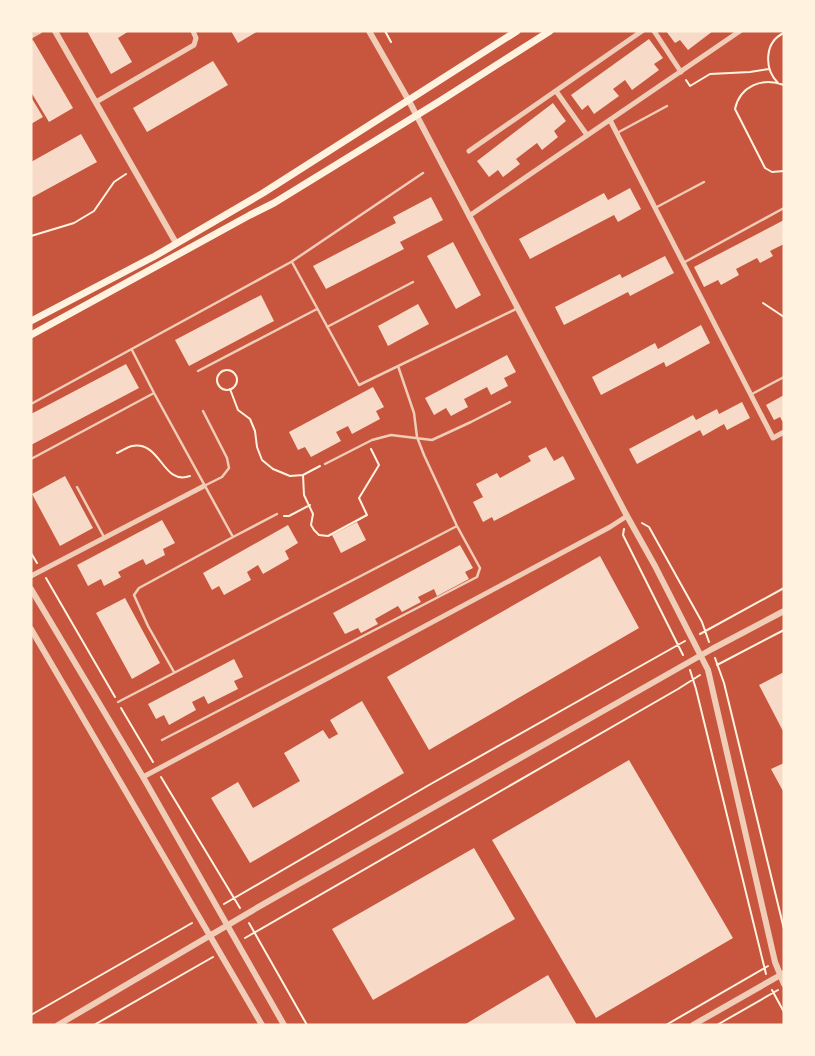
<svg xmlns="http://www.w3.org/2000/svg" width="815" height="1056" viewBox="0 0 815 1056" font-family="Jost,sans-serif">
<style>
.building{fill:#f7dbc8}
.lines{fill:none;stroke-linecap:round;stroke-linejoin:round}
.path{stroke:#fff3e0;stroke-width:2}
.service{stroke:#f1ccb7;stroke-width:2.5}
.minor{stroke:#f1ccb7;stroke-width:5}
.tertiary{stroke:#f1ccb7;stroke-width:6}
.secondary{stroke:#fff3e0;stroke-width:7}
</style>
<rect width="100%" height="100%" fill="#c8553d"/>
<path class="building" d="M 87,31 L 129,31 L 118,38 L 132,62 L 111,74 Z
M 231,31 L 258,31 L 238,43 Z
M 666,31 L 713,31 L 688,50 L 680,40 L 675,43 Z
M 649,39 L 663,58 L 654,64 L 659,70 L 632,90 L 625,80 L 613,89 L 619,96 L 594,114 L 588,105 L 582,110 L 571,95 Z
M 33,40 L 73,108 L 49,122 L 31,92 L 31,42 Z
M 213,61 L 228,85 L 147,132 L 133,108 Z
M 31,97 L 43,117 L 31,124 Z
M 553,103 L 566,121 L 554,131 L 558,137 L 542,150 L 537,143 L 516,159 L 520,164 L 503,177 L 498,170 L 489,177 L 477,161 Z
M 81,134 L 97,162 L 31,198 L 31,162 Z
M 630,188 L 641,209 L 618,222 L 614,215 L 530,259 L 519,239 L 604,193 L 608,200 Z
M 431,197 L 443,220 L 400,242 L 404,249 L 326,289 L 313,266 L 396,223 L 393,217 Z
M 784,220 L 784,244 L 770,251 L 773,256 L 760,263 L 757,258 L 736,269 L 739,275 L 721,285 L 718,280 L 704,287 L 694,267 Z
M 453,242 L 481,295 L 456,309 L 427,256 Z
M 665,256 L 674,273 L 630,296 L 628,292 L 564,325 L 555,307 L 620,274 L 622,278 Z
M 261,295 L 274,321 L 189,366 L 175,340 Z
M 418,304 L 429,324 L 388,346 L 378,326 Z
M 701,325 L 710,343 L 666,367 L 664,362 L 601,395 L 592,377 L 655,343 L 658,349 Z
M 507,355 L 516,372 L 504,378 L 508,386 L 491,395 L 487,387 L 464,399 L 468,407 L 451,416 L 446,408 L 434,415 L 425,398 Z
M 126,364 L 139,388 L 31,445 L 31,414 Z
M 373,387 L 384,407 L 376,411 L 380,419 L 352,434 L 348,426 L 336,432 L 341,441 L 311,457 L 305,447 L 298,450 L 289,432 Z
M 784,395 L 784,424 L 780,417 L 774,420 L 766,405 Z
M 742,402 L 750,418 L 727,430 L 724,424 L 703,436 L 700,430 L 637,464 L 629,449 L 693,415 L 696,420 L 717,409 L 719,414 Z
M 546,447 L 554,461 L 563,456 L 575,479 L 494,521 L 492,517 L 483,522 L 473,502 L 483,497 L 476,484 L 497,473 L 500,478 L 531,461 L 528,456 Z
M 65,476 L 93,528 L 60,546 L 32,494 Z
M 162,520 L 175,543 L 163,549 L 165,555 L 146,565 L 143,559 L 118,572 L 121,577 L 104,586 L 101,579 L 88,586 L 77,565 Z
M 357,522 L 366,540 L 341,553 L 332,535 Z
M 288,525 L 298,543 L 285,551 L 289,559 L 263,574 L 258,565 L 247,572 L 251,580 L 224,595 L 219,586 L 212,590 L 203,573 Z
M 460,545 L 473,568 L 465,572 L 469,579 L 437,596 L 434,589 L 418,597 L 421,602 L 402,612 L 398,606 L 375,619 L 378,624 L 361,633 L 358,628 L 345,634 L 333,613 Z
M 600,556 L 639,628 L 429,750 L 387,677 Z
M 125,598 L 160,663 L 132,679 L 96,613 Z
M 234,659 L 243,677 L 234,681 L 238,689 L 208,704 L 204,696 L 192,702 L 196,710 L 169,725 L 164,715 L 156,719 L 148,704 Z
M 784,672 L 784,733 L 759,685 Z
M 362,701 L 404,773 L 250,863 L 211,798 L 238,782 L 253,808 L 300,781 L 284,753 L 323,730 L 329,739 L 338,734 L 330,720 Z
M 629,760 L 733,938 L 596,1018 L 492,840 Z
M 784,763 L 784,793 L 771,769 Z
M 474,848 L 515,919 L 373,1000 L 332,929 Z
M 548,975 L 577,1025 L 464,1025 Z"/>
<g class="lines">
<path class="path" d="M 385,31 L 391,42
M 686,80 L 690,86 L 710,74 L 750,72 L 769,69
M 778,83 C 764,69 764,42 784,33
M 784,85 C 762,77 740,86 735,109 L 765,168 L 772,172 L 784,171
M 784,154 L 784,165
M 31,236 L 74,223 L 94,211 L 114,182 L 126,174
M 763,303 L 784,317
M217 380a10 10 0 1 1 20 0a10 10 0 1 1-20 0Z
M 230,389 L 238,410 L 250,419 L 255,431 L 257,447 L 262,460 L 273,469 L 290,476 L 303,475 L 320,466
M 117,453 C 122,451 127,447 132,446 C 162,441 162,486 190,476
M 303,475 L 304,495 L 313,514 L 311,525 L 314,530 L 319,535 L 328,536 L 367,515 L 359,498 L 379,465 L 371,449
M 284,516 L 289,516 L 310,505
M 642,523 L 649,527 L 702,622 L 709,642
M 624,529 L 623,535 L 683,655
M 31,553 L 37,563
M 46,578 L 115,697
M 700,634 L 784,588
M 715,658 L 724,683 L 784,929
M 717,665 L 784,630
M 690,670 L 696,689 L 766,974
M 121,708 L 153,762
M 161,777 L 240,908
M 224,904 L 429,785 L 685,641
M 249,923 L 307,1025
M 245,938 L 678,689 L 700,675
M 772,990 L 784,1012
M 31,1015 L 192,923
M 94,1025 L 213,957
M 666,1025 L 768,966
M 717,1025 L 778,990"/>
<path class="service" d="M 617,133 L 667,106
M 655,208 L 704,182
M 292,262 L 359,385 L 516,309
M 683,263 L 784,208
M 327,327 L 413,282
M 132,350 L 154,393 L 233,537 L 139,588 L 134,595 L 148,626 L 174,672
M 198,371 L 317,309
M 752,394 L 784,377
M 31,404 L 291,262 L 423,173
M 203,411 L 227,458 L 229,468 L 222,477 L 204,486
M 31,459 L 154,393
M 325,464 L 372,440 L 391,435 L 432,440 L 471,422 L 510,402
M 77,487 L 104,537
M 233,537 L 277,514
M 118,702 L 457,526
M 162,740 L 477,577 L 480,568 L 457,526 L 424,455 L 417,437 L 414,413 L 398,366"/>
<path class="minor" d="M 654,31 L 681,72
M 31,36 L 40,31
M 556,91 L 587,135
M 96,102 L 194,45 L 196,38 L 193,31
M 610,120 L 773,438 L 784,432
M 469,151 L 642,31
M 469,216 L 740,31
M 31,576 L 204,486
M 143,777 L 610,527 L 627,516"/>
<path class="tertiary" d="M 55,31 L 176,243
M 369,31 L 409,101 L 627,516 L 655,566 L 708,670 L 775,962 L 784,984
M 31,589 L 143,777 L 284,1025
M 31,629 L 262,1025
M 58,1025 L 255,909 L 712,649 L 784,611
M 693,1025 L 784,973"/>
<path class="secondary" d="M 31,321 L 155,256 L 263,193 L 517,31
M 31,335 L 250,215 L 274,203 L 440,101 L 550,31"/>
</g>
<rect width="815" height="1056" fill="none" stroke="#fff3e0" stroke-width="65"/>
</svg>
